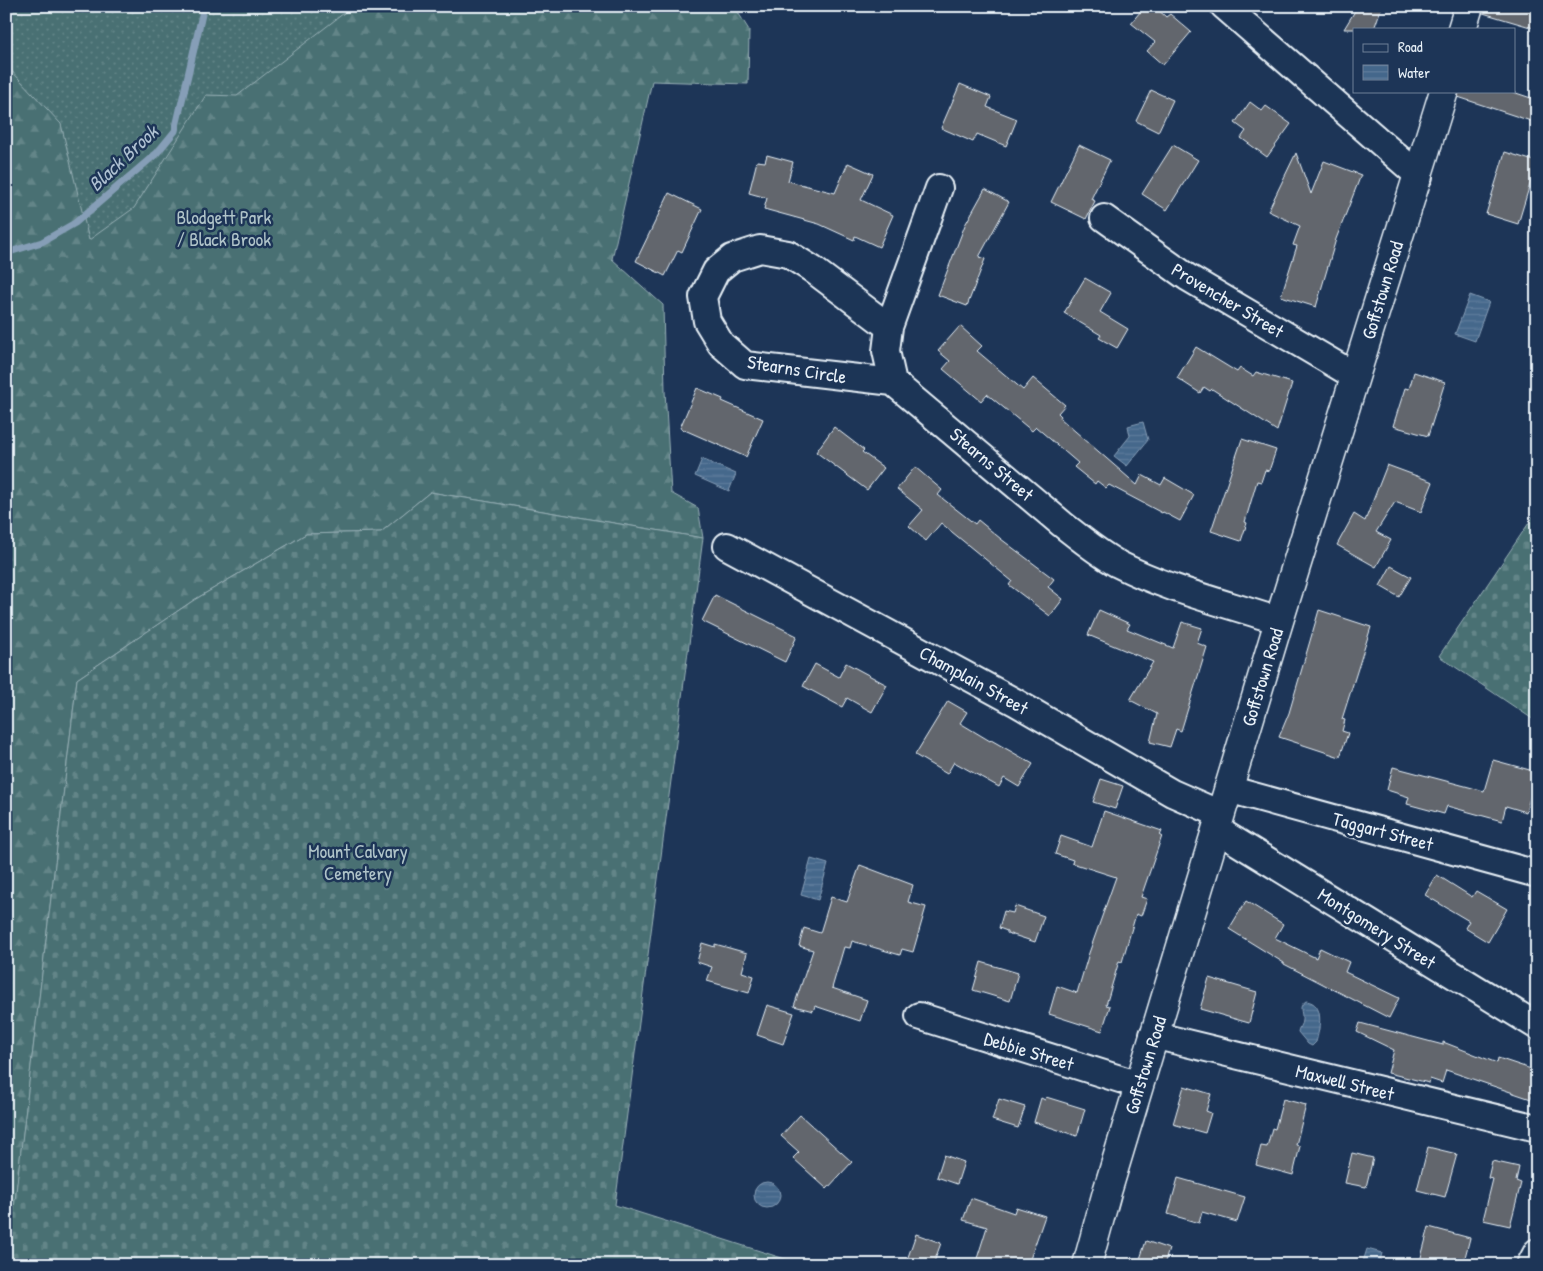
<svg xmlns="http://www.w3.org/2000/svg" width="1543" height="1271" viewBox="0 0 1543 1271" font-family="'Patrick Hand',sans-serif">
<style>
.grass{fill:url(#grass-dots);stroke:#98b0b6}
.forest{fill:url(#forest-firs);stroke:#98b0b6}
.cemetery{fill:url(#cemetery-stones);stroke:#98b0b6}
.water{fill:url(#water-rules);stroke:#869eb7}
.lines{fill:none;stroke-linecap:round;stroke-linejoin:round}
.stream{stroke:#869eb7;stroke-width:7}
.building{fill:#62666d;stroke:#e8f1f8}
.minor-casing{stroke:#e8f1f8;stroke-width:30}
.major-casing{stroke:#e8f1f8;stroke-width:31}
.minor{stroke:#1d3557;stroke-width:26}
.major{stroke:#1d3557;stroke-width:28}
.labels{text-anchor:middle;stroke-width:5;stroke-linejoin:round;paint-order:stroke}
.park-label{font-size:19px;fill:#b0c4c9;stroke:#1d3557}
.street-label{font-size:19px;fill:#e8f1f8;stroke:#1d3557}
.water-label{font-size:20px;font-style:italic;fill:#afc1d2;stroke:#1d3557}
</style>
<defs>
<pattern id="grass-dots" width="8" height="8" patternUnits="userSpaceOnUse" patternTransform="scale(1.25)"><rect width="8" height="8" fill="#497073"/><path d="M2 2h.1M6 6h.1" fill="none" stroke="#638588" stroke-width="1.8" stroke-linecap="round"/></pattern>
<pattern id="forest-firs" width="22" height="20" patternUnits="userSpaceOnUse" patternTransform="scale(1.25)"><rect width="22" height="20" fill="#497073"/><path d="M5 1l3.5 6h-7zM16 11l3.5 6h-7z" fill="#638588"/></pattern>
<pattern id="cemetery-stones" width="16" height="16" patternUnits="userSpaceOnUse" patternTransform="scale(1.25)"><rect width="16" height="16" fill="#497073"/><path d="M2 7V4a2 2 0 0 1 4 0v3zM10 15v-3a2 2 0 0 1 4 0v3z" fill="#638588"/></pattern>
<pattern id="water-rules" width="6" height="5" patternUnits="userSpaceOnUse" patternTransform="scale(1.25)"><rect width="6" height="5" fill="#44678b"/><path d="M0 2.5h6" fill="none" stroke="#5f7d9c"/></pattern>
</defs>
<rect width="100%" height="100%" fill="#1d3557"/>
<filter id="ink" filterUnits="userSpaceOnUse"><feTurbulence type="fractalNoise" baseFrequency=".02" numOctaves="2"/><feDisplacementMap in="SourceGraphic" scale="10" xChannelSelector="R" yChannelSelector="G"/><feConvolveMatrix kernelMatrix="1 2 1 2 8 2 1 2 1" color-interpolation-filters="sRGB"/></filter>
<g filter="url(#ink)">
<path class="grass" d="M 6,6 L 477,6 L 58,661 L 6,935 Z"/>
<path class="forest" d="M 353,6 L 734,6 L 749,30 L 748,84 L 652,81 L 612,259 L 663,305 L 665,391 L 671,493 L 698,508 L 703,538 L 430,492 L 381,532 L 306,534 L 194,600 L 77,679 L 13,1218 L 6,1235 L 6,65 L 61,124 L 89,240 L 134,208 L 206,95 L 237,96 Z"/>
<path class="cemetery" d="M 430,492 L 703,538 L 615,1205 L 804,1265 L 6,1265 L 6,1235 L 13,1217 L 77,679 L 194,600 L 306,534 L 381,532 Z
M 1537,511 L 1537,722 L 1439,656 Z"/>
<path class="water" d="M 1470,295 L 1489,302 L 1475,341 L 1455,334 Z
M 1143,422 L 1148,440 L 1127,466 L 1114,456 L 1130,436 L 1128,426 Z
M 702,459 L 736,474 L 729,491 L 695,476 Z
M 811,859 L 828,864 L 818,900 L 801,895 Z
M 1306,1001 C 1325,1003 1320,1028 1316,1042 L 1312,1046 L 1308,1044 L 1298,1032 C 1298,1028 1302,1025 1302,1020 C 1303,1011 1297,1007 1306,1001 Z
M754 1195a13 13 0 1 1 26 0a13 13 0 1 1-26 0Z
M 1367,1249 L 1382,1253 L 1379,1265 L 1362,1265 Z"/>
<g class="lines">
<path class="stream" d="M 6,253 L 42,242 L 75,223 L 157,153 L 175,131 L 204,6"/>
</g>
<path class="building" d="M 1145,6 L 1154,6 L 1166,17 L 1170,14 L 1191,32 L 1163,65 L 1147,51 L 1155,42 L 1131,23 Z
M 1358,6 L 1382,6 L 1374,29 L 1344,29 Z
M 1484,6 L 1537,6 L 1537,29 L 1483,13 Z
M 960,84 L 991,97 L 987,107 L 1017,119 L 1006,146 L 977,134 L 973,142 L 941,128 Z
M 1151,90 L 1173,100 L 1158,132 L 1136,121 Z
M 1459,91 L 1510,91 L 1537,100 L 1537,123 L 1458,97 Z
M 1250,102 L 1262,111 L 1266,106 L 1291,124 L 1267,157 L 1241,138 L 1246,131 L 1235,123 Z
M 1079,145 L 1110,160 L 1091,199 L 1095,201 L 1086,219 L 1051,202 Z
M 1173,145 L 1198,160 L 1167,210 L 1142,194 Z
M 1505,152 L 1537,162 L 1537,182 L 1531,181 L 1518,224 L 1486,214 Z
M 1296,153 L 1311,194 L 1324,161 L 1361,175 L 1336,239 L 1316,307 L 1281,296 L 1297,246 L 1293,245 L 1300,226 L 1268,211 Z
M 767,155 L 793,162 L 788,181 L 835,193 L 848,163 L 873,174 L 861,200 L 893,215 L 879,247 L 855,236 L 854,240 L 819,224 L 764,209 L 767,198 L 749,193 L 757,161 L 765,162 Z
M 985,189 L 1009,202 L 979,257 L 985,259 L 967,306 L 938,295 L 965,225 Z
M 669,193 L 702,209 L 682,252 L 678,250 L 665,276 L 636,261 Z
M 1085,278 L 1111,293 L 1100,312 L 1128,329 L 1117,348 L 1099,338 L 1101,335 L 1064,313 Z
M 960,326 L 982,346 L 977,351 L 1023,390 L 1033,378 L 1065,405 L 1058,413 L 1061,416 L 1060,418 L 1137,485 L 1142,475 L 1161,485 L 1165,478 L 1194,495 L 1180,521 L 1163,512 L 1162,513 L 1109,485 L 1106,488 L 1097,481 L 1095,484 L 1074,467 L 1078,463 L 1036,427 L 1032,431 L 987,394 L 981,401 L 943,369 L 950,361 L 938,351 Z
M 1196,347 L 1237,372 L 1240,368 L 1253,376 L 1256,372 L 1292,383 L 1277,431 L 1212,389 L 1210,391 L 1204,387 L 1200,393 L 1177,378 Z
M 1414,372 L 1445,382 L 1428,436 L 1393,426 L 1405,388 L 1409,389 Z
M 697,388 L 723,399 L 722,401 L 763,419 L 746,457 L 680,428 Z
M 834,427 L 864,450 L 862,452 L 884,468 L 867,490 L 816,452 Z
M 1242,439 L 1276,450 L 1269,471 L 1265,470 L 1261,482 L 1257,481 L 1245,522 L 1247,523 L 1241,541 L 1211,531 Z
M 1387,465 L 1433,482 L 1421,512 L 1395,502 L 1376,532 L 1391,540 L 1376,567 L 1337,545 L 1354,514 L 1365,521 Z
M 915,467 L 942,490 L 938,495 L 975,524 L 978,520 L 1001,539 L 1054,579 L 1048,587 L 1063,599 L 1050,616 L 1009,585 L 1012,581 L 941,523 L 926,541 L 909,526 L 923,510 L 897,489 Z
M 1391,566 L 1411,577 L 1399,597 L 1380,586 Z
M 715,595 L 797,636 L 785,662 L 702,621 Z
M 1099,610 L 1130,624 L 1127,629 L 1173,648 L 1182,622 L 1202,628 L 1197,643 L 1207,647 L 1181,731 L 1176,729 L 1170,747 L 1150,742 L 1157,714 L 1130,700 L 1153,662 L 1088,635 Z
M 1319,610 L 1371,627 L 1342,719 L 1345,720 L 1342,731 L 1348,733 L 1340,757 L 1279,737 L 1289,713 Z
M 846,663 L 887,685 L 872,712 L 847,698 L 842,707 L 803,686 L 815,664 L 839,677 Z
M 948,701 L 967,712 L 960,723 L 990,741 L 991,740 L 1033,764 L 1019,787 L 1004,778 L 999,787 L 954,762 L 947,774 L 915,755 Z
M 1493,760 L 1537,772 L 1526,812 L 1506,806 L 1502,821 L 1447,806 L 1444,814 L 1407,804 L 1409,797 L 1387,790 L 1393,767 L 1484,791 Z
M 1101,779 L 1123,786 L 1115,809 L 1093,802 Z
M 1104,811 L 1162,831 L 1160,836 L 1162,836 L 1141,897 L 1147,899 L 1141,916 L 1136,914 L 1122,962 L 1119,961 L 1106,1005 L 1110,1006 L 1102,1031 L 1049,1014 L 1057,986 L 1077,993 L 1089,953 L 1116,877 L 1072,863 L 1073,860 L 1055,854 L 1061,836 L 1092,847 Z
M 860,865 L 913,885 L 908,902 L 926,907 L 913,952 L 902,949 L 900,955 L 852,941 L 850,948 L 844,947 L 832,988 L 867,1000 L 860,1021 L 815,1006 L 813,1011 L 794,1006 L 813,950 L 799,946 L 804,928 L 820,933 L 831,897 L 847,902 Z
M 1437,875 L 1472,897 L 1476,891 L 1507,909 L 1488,942 L 1465,928 L 1469,921 L 1425,895 Z
M 1246,901 L 1283,924 L 1275,938 L 1316,958 L 1320,948 L 1349,962 L 1345,972 L 1399,998 L 1389,1018 L 1284,964 L 1284,963 L 1229,929 Z
M 1015,906 L 1044,916 L 1035,942 L 1007,933 L 1007,931 L 999,928 L 1004,911 L 1013,913 Z
M 702,943 L 715,947 L 715,944 L 747,953 L 742,972 L 754,976 L 749,993 L 707,981 L 712,967 L 697,962 Z
M 981,962 L 1018,973 L 1010,1001 L 973,990 Z
M 1209,978 L 1257,992 L 1249,1023 L 1200,1009 Z
M 767,1005 L 794,1013 L 783,1044 L 757,1035 Z
M 1360,1023 L 1443,1045 L 1443,1042 L 1497,1063 L 1498,1058 L 1537,1071 L 1537,1084 L 1531,1099 L 1446,1070 L 1442,1083 L 1430,1079 L 1429,1083 L 1388,1073 L 1394,1050 L 1357,1032 Z
M 1184,1086 L 1211,1094 L 1206,1111 L 1211,1113 L 1205,1133 L 1173,1124 Z
M 1046,1097 L 1085,1109 L 1077,1136 L 1034,1122 L 1041,1098 L 1045,1100 Z
M 999,1099 L 1025,1107 L 1018,1128 L 992,1120 Z
M 1283,1099 L 1306,1105 L 1296,1145 L 1300,1146 L 1293,1175 L 1256,1165 L 1261,1146 L 1267,1147 L 1272,1128 L 1275,1129 Z
M 800,1115 L 852,1162 L 827,1189 L 793,1158 L 799,1152 L 781,1136 Z
M 1428,1147 L 1457,1154 L 1445,1197 L 1417,1190 Z
M 1352,1153 L 1373,1158 L 1366,1187 L 1345,1183 Z
M 944,1155 L 964,1162 L 957,1184 L 937,1177 Z
M 1492,1161 L 1519,1167 L 1516,1181 L 1521,1183 L 1510,1226 L 1483,1220 L 1493,1179 L 1488,1178 Z
M 1178,1178 L 1245,1197 L 1237,1222 L 1202,1212 L 1199,1223 L 1168,1214 Z
M 971,1198 L 1014,1213 L 1016,1207 L 1045,1216 L 1028,1265 L 975,1265 L 987,1227 L 963,1220 Z
M 1429,1227 L 1470,1238 L 1463,1265 L 1419,1265 Z
M 916,1234 L 941,1243 L 933,1265 L 920,1265 L 907,1260 Z
M 1146,1241 L 1169,1249 L 1164,1265 L 1138,1265 Z"/>
<g class="lines">
<defs>
<path id="minor" d="M 1224,6 L 1419,176
M 939,188 L 889,327 L 886,351 L 893,382 L 1062,524 C 1080,538 1098,553 1118,564 C 1169,590 1225,603 1279,621
M 1104,218 L 1187,277 L 1355,376
M 889,327 L 812,269 L 788,254 L 760,249 L 732,258 L 716,271 L 703,297 L 707,321 L 721,344 L 745,365 L 893,382
M 727,546 L 1015,702 L 1172,793 L 1220,814
M 1228,789 L 1537,874
M 1216,829 L 1537,1026
M 919,1016 L 1139,1085
M 1153,1035 L 1537,1128
M 1530,1265 L 1537,1252"/>
<path id="major" d="M 1462,29 L 1469,6
M 1087,1265 L 1107,1192 L 1279,621 L 1444,91"/>
</defs>
<use href="#minor" class="minor-casing"/>
<use href="#major" class="major-casing"/>
<use href="#minor" class="minor"/>
<use href="#major" class="major"/>
</g>
</g>
<g class="labels">
<g class="park-label">
<text x="224" y="224">Blodgett Park<tspan x="224" dy="22">/ Black Brook</tspan></text>
<text x="358" y="858">Mount Calvary<tspan x="358" dy="22">Cemetery</tspan></text>
</g>
<g class="street-label">
<text transform="translate(1382 290) rotate(-73)" y="7">Goffstown Road</text>
<text transform="translate(1228 300) rotate(31)" y="7">Provencher Street</text>
<text transform="translate(797 369) rotate(9)" y="7">Stearns Circle</text>
<text transform="translate(992 464) rotate(40)" y="7">Stearns Street</text>
<text transform="translate(1262 677) rotate(-73)" y="7">Goffstown Road</text>
<text transform="translate(974 680) rotate(29)" y="7">Champlain Street</text>
<text transform="translate(1383 831) rotate(15)" y="7">Taggart Street</text>
<text transform="translate(1377 928) rotate(32)" y="7">Montgomery Street</text>
<text transform="translate(1029 1051) rotate(17)" y="7">Debbie Street</text>
<text transform="translate(1145 1065) rotate(-73)" y="7">Goffstown Road</text>
<text transform="translate(1345 1082) rotate(14)" y="7">Maxwell Street</text>
</g>
<g class="water-label">
<text transform="translate(123 158) rotate(-43)" y="7">Black Brook</text>
</g>
</g>
<rect width="1543" height="1271" fill="none" stroke="#1d3557" stroke-width="25"/>
<rect x="12" y="12" width="1518" height="1246" fill="none" stroke="#e8f1f8" stroke-width="2" filter="url(#ink)"/>
<rect x="1353" y="28" width="162" height="65" fill="#1d3557" stroke="#6e8097"/>
<rect x="1363" y="44" width="25" height="8" fill="#1d3557" stroke="#6e8097"/>
<text x="1398" y="52" font-size="15" fill="#e8f1f8">Road</text>
<rect x="1363" y="65" width="25" height="15" fill="url(#water-rules)" stroke="#6e8097"/>
<text x="1398" y="78" font-size="15" fill="#e8f1f8">Water</text>
</svg>
